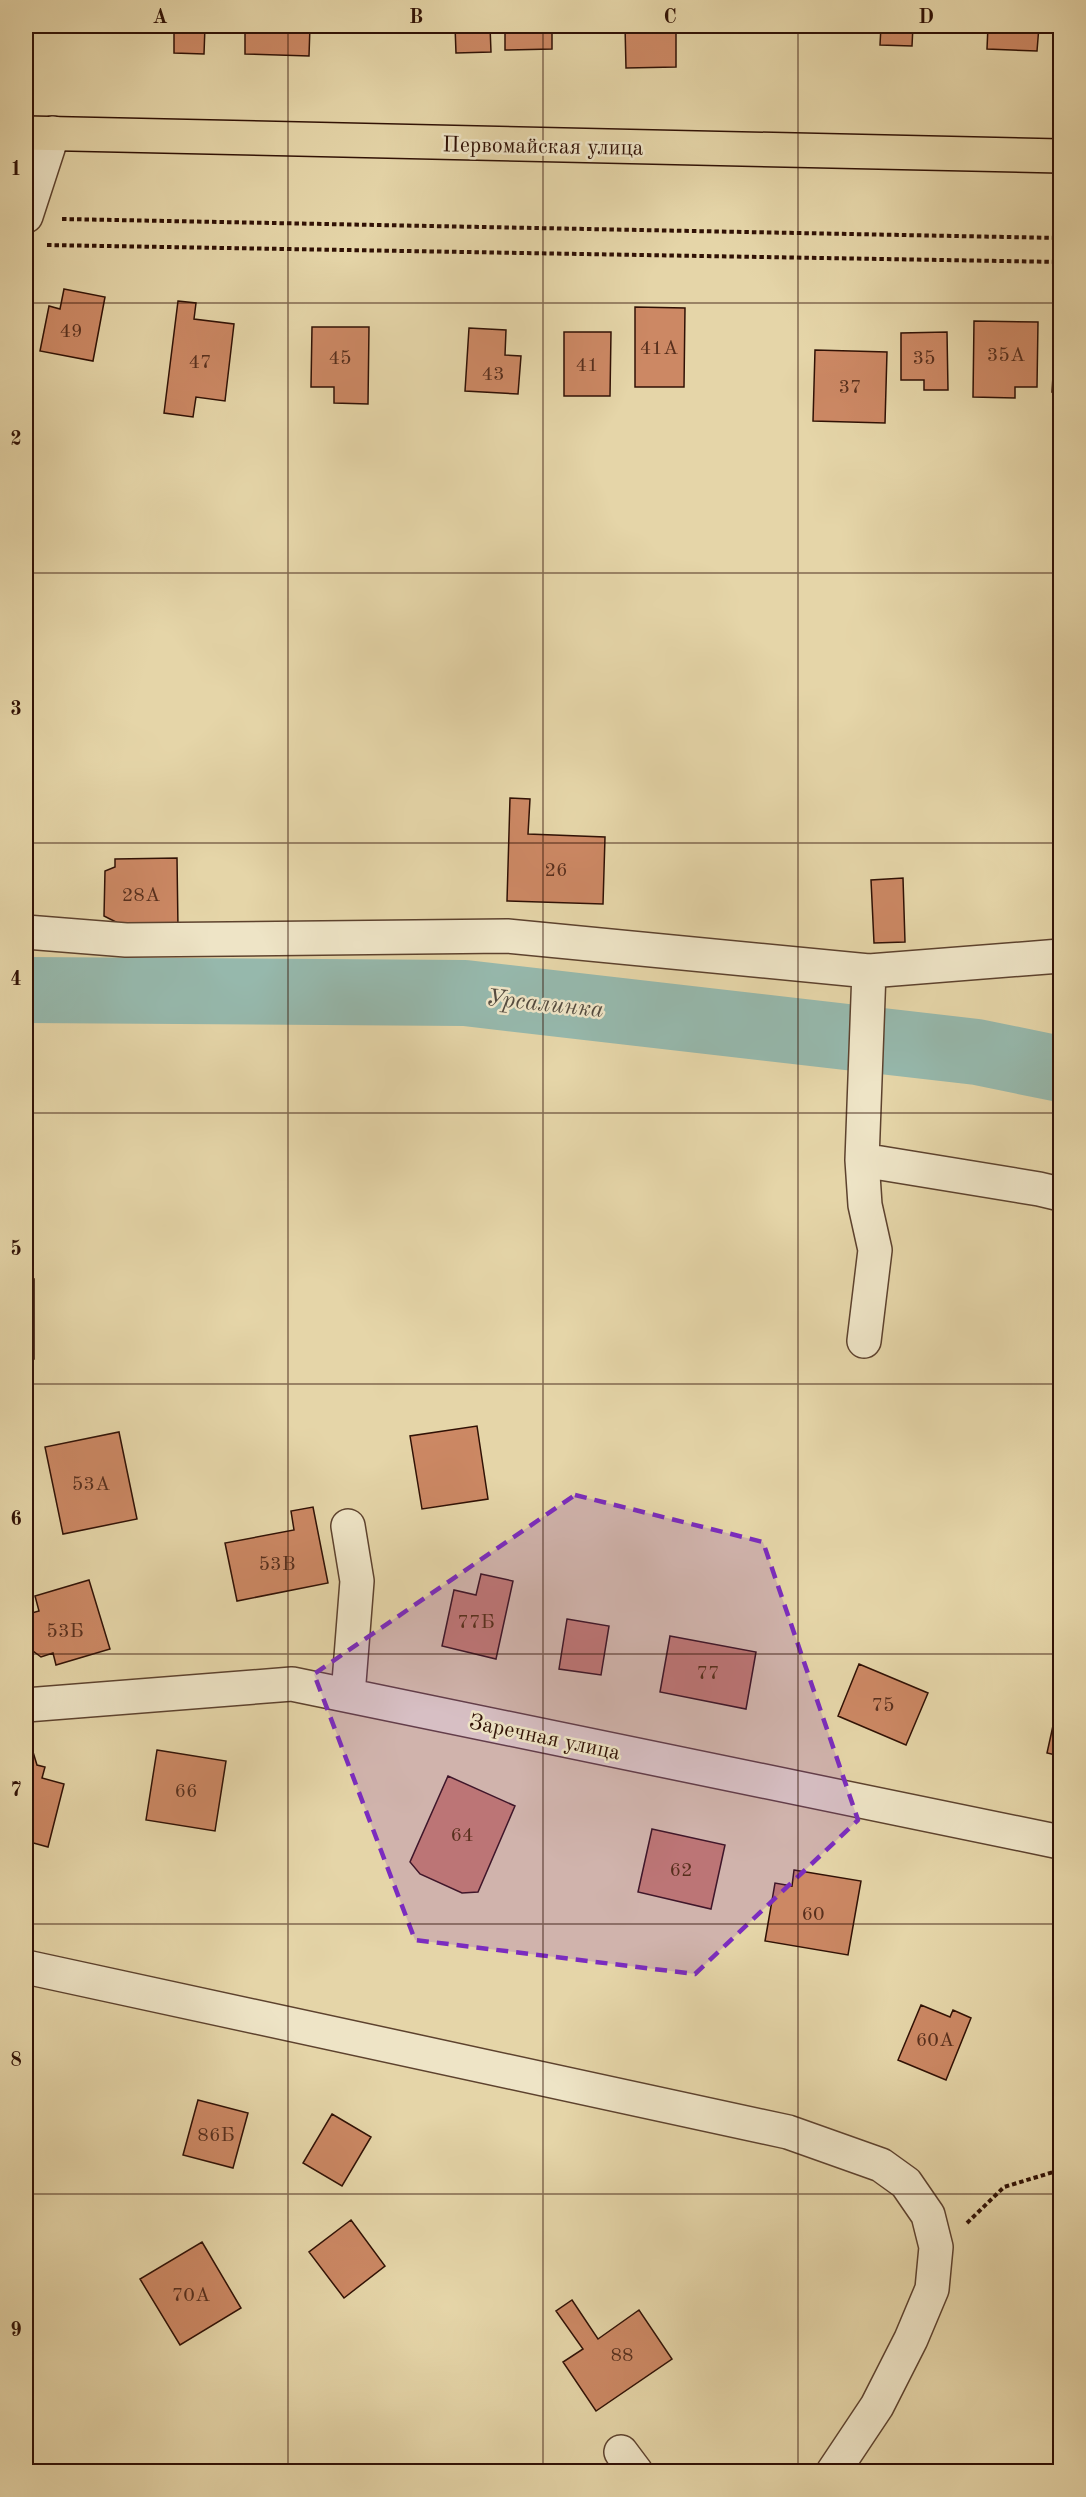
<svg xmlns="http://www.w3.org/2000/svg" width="1086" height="2497" viewBox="0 0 1086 2497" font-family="'Old Standard TT',serif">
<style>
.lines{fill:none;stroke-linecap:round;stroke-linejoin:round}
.river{stroke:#96b8ac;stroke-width:66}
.building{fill:#cc8864;stroke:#301105;stroke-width:1.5}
.minor-casing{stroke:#5d422e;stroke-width:36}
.major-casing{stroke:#301105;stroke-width:36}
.path{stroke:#301105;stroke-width:4;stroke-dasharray:4.5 3;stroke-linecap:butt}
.minor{stroke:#eee4c6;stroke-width:33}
.major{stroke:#e5d5a8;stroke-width:33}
.marked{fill:#7b2cbf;fill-opacity:0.2;stroke:#7b2cbf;stroke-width:4.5;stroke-dasharray:12 8;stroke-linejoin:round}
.grid{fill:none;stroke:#301105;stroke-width:1.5;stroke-opacity:0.55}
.labels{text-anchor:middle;stroke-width:5;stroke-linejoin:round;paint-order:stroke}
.number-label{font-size:20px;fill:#572f1d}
.street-label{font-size:22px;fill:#301105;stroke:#eee4c6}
.water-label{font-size:24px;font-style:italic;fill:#544b3f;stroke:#eee4c6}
.neatline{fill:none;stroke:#301105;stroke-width:2}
.grid-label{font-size:20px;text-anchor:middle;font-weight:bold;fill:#301105}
</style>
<rect width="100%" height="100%" fill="#e5d5a8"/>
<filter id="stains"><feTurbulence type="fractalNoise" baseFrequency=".00333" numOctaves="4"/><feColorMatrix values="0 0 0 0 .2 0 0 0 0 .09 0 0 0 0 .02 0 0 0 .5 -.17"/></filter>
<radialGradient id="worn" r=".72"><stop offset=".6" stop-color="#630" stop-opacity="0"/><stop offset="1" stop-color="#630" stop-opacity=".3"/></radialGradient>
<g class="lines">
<path class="river" d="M 26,990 L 465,993 L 977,1052 L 1060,1069"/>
</g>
<path class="building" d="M 174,26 L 205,26 L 204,54 L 174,53 Z
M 245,26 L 310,26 L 309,56 L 245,54 Z
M 455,26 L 490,26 L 491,52 L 456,53 Z
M 505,26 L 552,26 L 552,49 L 505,50 Z
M 625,26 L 676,26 L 676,67 L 626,68 Z
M 881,26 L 913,26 L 912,46 L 880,45 Z
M 988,26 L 1039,26 L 1037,51 L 987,49 Z
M 64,289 L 105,297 L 93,361 L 40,351 L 49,306 L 60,309 Z
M 178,301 L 196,303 L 194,319 L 234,324 L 225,401 L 196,397 L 193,417 L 164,413 Z
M 635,307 L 685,308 L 684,387 L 635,387 Z
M 974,321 L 1038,322 L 1037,387 L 1015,387 L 1015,398 L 973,397 Z
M 312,327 L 369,327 L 368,404 L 334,403 L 334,387 L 311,387 Z
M 1056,327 L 1060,327 L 1060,393 L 1052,392 Z
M 469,328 L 506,330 L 505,355 L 521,356 L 518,394 L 465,391 Z
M 564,332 L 611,332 L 610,396 L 564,396 Z
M 947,332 L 948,390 L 924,390 L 924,380 L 901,380 L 901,333 Z
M 815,350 L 887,352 L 885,423 L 813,421 Z
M 510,798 L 530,799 L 528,834 L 605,837 L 603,904 L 507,901 Z
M 177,858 L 178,928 L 116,929 L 116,922 L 104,916 L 105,871 L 115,867 L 115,859 Z
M 903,878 L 905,942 L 874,943 L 871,880 Z
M 26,1279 L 34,1279 L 34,1359 L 26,1359 Z
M 477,1426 L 488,1499 L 422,1509 L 410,1436 Z
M 119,1432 L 137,1519 L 63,1534 L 45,1447 Z
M 313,1507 L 328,1583 L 237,1601 L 225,1543 L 294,1530 L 291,1511 Z
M 481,1574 L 513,1581 L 496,1659 L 442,1646 L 454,1590 L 476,1595 Z
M 89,1580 L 110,1649 L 56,1665 L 53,1653 L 41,1657 L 29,1648 L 26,1638 L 26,1621 L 28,1614 L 39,1611 L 35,1596 Z
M 567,1619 L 609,1626 L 601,1675 L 559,1669 Z
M 670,1636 L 756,1652 L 746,1709 L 660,1692 Z
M 859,1664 L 928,1693 L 906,1745 L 838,1716 Z
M 1058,1703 L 1060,1703 L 1060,1756 L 1047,1753 Z
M 157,1750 L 226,1761 L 215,1831 L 146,1820 Z
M 33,1752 L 37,1765 L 45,1767 L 42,1778 L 64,1784 L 48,1847 L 26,1841 L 26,1758 Z
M 448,1776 L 515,1806 L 478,1892 L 462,1893 L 420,1874 L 410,1862 Z
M 652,1829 L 725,1845 L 711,1909 L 638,1892 Z
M 794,1870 L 861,1881 L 848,1955 L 765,1941 L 775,1883 L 792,1886 Z
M 921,2005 L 950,2017 L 953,2010 L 971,2018 L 946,2080 L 898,2060 Z
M 198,2100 L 248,2113 L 233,2168 L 183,2155 Z
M 332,2114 L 371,2137 L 342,2186 L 303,2163 Z
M 351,2220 L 385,2266 L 344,2298 L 309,2252 Z
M 202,2242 L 241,2308 L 180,2345 L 140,2279 Z
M 572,2300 L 598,2339 L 639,2310 L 672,2359 L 596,2411 L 563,2362 L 583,2349 L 556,2311 Z"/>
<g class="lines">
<defs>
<path id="minor" d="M 26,216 L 53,133
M 26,932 L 126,940 L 507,936 L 869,971 L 1060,956
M 862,1160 L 1039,1189 L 1060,1194
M 864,1341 L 875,1250 L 865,1205 L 862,1160 L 869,971
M 348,1526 L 357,1581 L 348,1695
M 26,1705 L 292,1684 L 1060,1842
M 26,1967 L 788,2132 L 881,2165 L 906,2183 L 928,2215 L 936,2247 L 932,2289 L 911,2339 L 877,2406 L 833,2472
M 621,2452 L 636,2472"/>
<path id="major" d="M 26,133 L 1060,156"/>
</defs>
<use href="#minor" class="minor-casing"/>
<use href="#major" class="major-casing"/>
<path class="path" d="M 62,219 L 1060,238
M 47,245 L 1060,262
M 967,2223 L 1004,2187 L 1060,2170"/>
<use href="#minor" class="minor"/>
<use href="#major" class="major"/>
</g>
<path class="marked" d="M 575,1495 L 763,1542 L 858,1820 L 695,1974 L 415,1940 L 314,1674 Z"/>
<path class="grid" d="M 288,26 L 288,2472M 543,26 L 543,2472M 798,26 L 798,2472M 26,303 L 1060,303M 26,573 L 1060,573M 26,843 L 1060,843M 26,1113 L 1060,1113M 26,1384 L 1060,1384M 26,1654 L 1060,1654M 26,1924 L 1060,1924M 26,2194 L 1060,2194"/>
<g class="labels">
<g class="number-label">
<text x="71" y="337">49</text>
<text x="659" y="354">41А</text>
<text x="1006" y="361">35А</text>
<text x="340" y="364">45</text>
<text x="924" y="364">35</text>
<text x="200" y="368">47</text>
<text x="587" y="371">41</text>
<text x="493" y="380">43</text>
<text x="850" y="393">37</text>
<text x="556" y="876">26</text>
<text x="141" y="901">28А</text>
<text x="91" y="1490">53А</text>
<text x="277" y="1570">53В</text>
<text x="476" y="1628">77Б</text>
<text x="65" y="1637">53Б</text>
<text x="708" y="1679">77</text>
<text x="883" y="1711">75</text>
<text x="186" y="1797">66</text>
<text x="462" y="1841">64</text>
<text x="681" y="1876">62</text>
<text x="813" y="1920">60</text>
<text x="935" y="2046">60А</text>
<text x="216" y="2141">86Б</text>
<text x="191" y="2301">70А</text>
<text x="622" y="2361">88</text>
</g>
<g class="street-label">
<text transform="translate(543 145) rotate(1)" y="8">Первомайская улица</text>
<text transform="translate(545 1736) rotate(12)" y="8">Заречная улица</text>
</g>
<g class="water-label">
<text transform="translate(545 1003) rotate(6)" y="8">Урсалинка</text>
</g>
</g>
<rect width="1086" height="2497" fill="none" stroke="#e5d5a8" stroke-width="66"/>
<rect x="33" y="33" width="1020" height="2431" class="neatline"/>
<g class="grid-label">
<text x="160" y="23">A</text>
<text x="416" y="23">B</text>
<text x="670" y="23">C</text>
<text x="926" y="23">D</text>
<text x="16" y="175">1</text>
<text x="16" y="445">2</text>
<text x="16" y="715">3</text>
<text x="16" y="985">4</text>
<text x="16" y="1255">5</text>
<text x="16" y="1525">6</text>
<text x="16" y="1796">7</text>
<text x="16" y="2066">8</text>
<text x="16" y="2336">9</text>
</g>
<rect width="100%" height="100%" filter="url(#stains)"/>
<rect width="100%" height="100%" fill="url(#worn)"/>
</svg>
